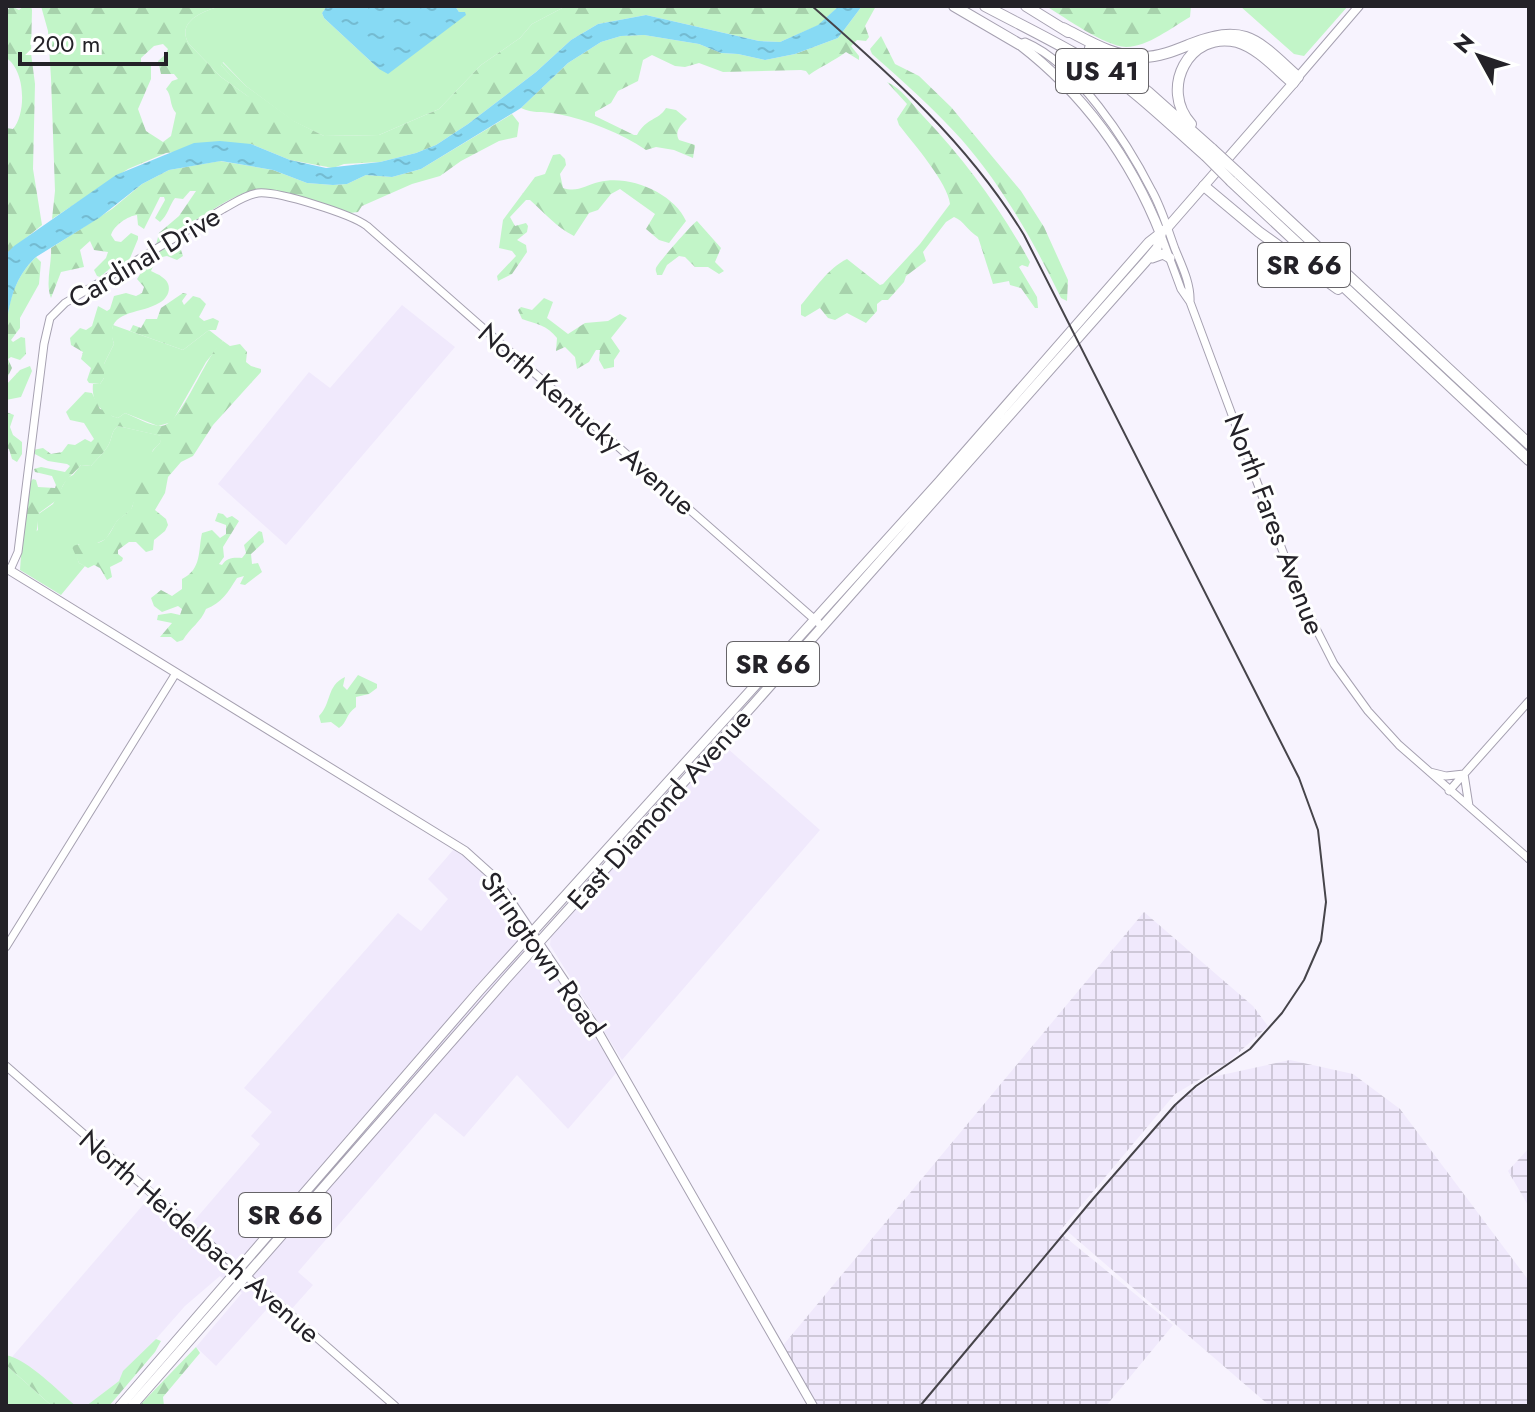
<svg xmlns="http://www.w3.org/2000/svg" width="1535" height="1412" viewBox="0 0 1535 1412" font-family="Jost,sans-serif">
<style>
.built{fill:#f0e9fc}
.industrial{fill:url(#industrial-grid)}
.grass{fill:#c2f5c8}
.forest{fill:url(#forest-firs);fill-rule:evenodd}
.water{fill:url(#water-ripples)}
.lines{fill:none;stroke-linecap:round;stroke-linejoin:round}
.stream{stroke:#87daf4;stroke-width:2}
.tertiary-casing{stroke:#a6a1b1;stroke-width:9}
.secondary-casing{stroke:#a6a1b1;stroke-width:10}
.primary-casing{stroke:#a6a1b1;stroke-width:11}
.trunk-casing{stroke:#a6a1b1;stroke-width:12}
.tertiary{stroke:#fff;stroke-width:7}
.secondary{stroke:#fff;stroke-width:8}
.primary{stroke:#fff;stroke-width:9}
.trunk{stroke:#fff;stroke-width:10}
.rail{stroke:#46444a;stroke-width:2}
.trunk-bridge-casing{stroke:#a6a1b1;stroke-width:12;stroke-linecap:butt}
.trunk-bridge{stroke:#fff;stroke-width:10}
.labels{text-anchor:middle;stroke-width:6;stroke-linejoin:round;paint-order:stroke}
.shield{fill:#fff;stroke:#666468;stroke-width:2}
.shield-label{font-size:26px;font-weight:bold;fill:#242228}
.street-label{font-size:28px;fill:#242228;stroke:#fff}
</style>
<defs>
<pattern id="industrial-grid" width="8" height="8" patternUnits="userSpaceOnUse" patternTransform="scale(2)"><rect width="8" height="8" fill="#f0e9fc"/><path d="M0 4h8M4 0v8" fill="none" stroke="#cec8d8"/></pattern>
<pattern id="forest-firs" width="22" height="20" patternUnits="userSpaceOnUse" patternTransform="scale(2)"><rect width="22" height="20" fill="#c2f5c8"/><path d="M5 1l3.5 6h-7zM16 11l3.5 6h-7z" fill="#a7d2ac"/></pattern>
<pattern id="water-ripples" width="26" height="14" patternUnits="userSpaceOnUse" patternTransform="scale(2)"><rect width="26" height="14" fill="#87daf4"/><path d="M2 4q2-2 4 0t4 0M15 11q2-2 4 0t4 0" fill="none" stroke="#74bbd1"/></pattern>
</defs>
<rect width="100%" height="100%" fill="#f7f3fe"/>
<path class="built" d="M 402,305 L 455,347 L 286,545 L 218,484 L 309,372 L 330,388 Z
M 727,748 L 820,830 L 622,1060 L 550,945 L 551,936 L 721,749 Z
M 454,849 L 476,861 L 495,881 L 617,1072 L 568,1129 L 517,1075 L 464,1137 L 435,1113 L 298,1272 L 313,1285 L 289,1312 L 275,1300 L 216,1366 L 196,1347 L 242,1293 L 220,1276 L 185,1306 L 119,1381 L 86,1406 L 76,1406 L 37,1373 L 12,1357 L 149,1198 L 187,1229 L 260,1144 L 251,1136 L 272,1112 L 244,1088 L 398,913 L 421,931 L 448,899 L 428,879 Z"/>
<path class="industrial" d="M 1144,912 L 1253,1006 L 1268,1026 L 1226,1064 L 1175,1094 L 1059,1232 L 1173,1325 L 1106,1406 L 816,1406 L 780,1349 Z
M 1290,1060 L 1353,1074 L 1400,1109 L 1529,1281 L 1529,1406 L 1270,1406 L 1067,1231 L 1180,1100 L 1212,1077 Z
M 1529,1148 L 1529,1207 L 1508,1171 Z"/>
<path class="grass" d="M 222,6 L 327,6 L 322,13 L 324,18 L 379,69 L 459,12 L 455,6 L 566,6 L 532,24 L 520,38 L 481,65 L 439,109 L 379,135 L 324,136 L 293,121 L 246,86 L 223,62 L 221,65 L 253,100 L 221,77 L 189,44 C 175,22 204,10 222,6 Z
M 1240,6 L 1348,6 L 1304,56 L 1294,54 Z
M 113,325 L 183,350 L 209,330 L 223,341 L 206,362 L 172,422 L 158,426 L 125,413 L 118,418 C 101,413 91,402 93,384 L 100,384 L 104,378 L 104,364 L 114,344 L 111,334 Z
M 118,426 L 162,436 L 160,443 L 153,450 L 131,510 L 117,521 L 106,539 L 93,545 L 78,544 L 76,554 L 79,563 L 85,566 L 61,595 L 20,570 L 22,541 L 38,530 L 37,515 L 53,504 L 67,478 L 73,475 L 81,465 L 91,466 C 97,459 105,452 109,444 C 113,435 111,432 118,426 Z
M 6,1365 L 52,1406 L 6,1406 Z"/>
<path class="forest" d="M 11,6 L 19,10 L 24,6 L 31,6 L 32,10 L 31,53 L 35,84 L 33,169 L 42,225 L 6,254 L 6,128 L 13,129 C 27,113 25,69 6,58 L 6,12 Z
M 41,6 L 222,6 C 204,10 175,22 189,44 L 221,77 L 249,97 L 221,65 L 222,62 L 246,86 L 294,121 L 324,136 L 379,135 L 439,109 L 481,65 L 520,38 L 532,24 L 566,6 L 839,6 L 819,25 L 780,42 L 759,41 L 646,15 L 598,24 L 571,40 L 536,72 L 468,124 L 436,145 L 416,153 L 380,162 L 344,164 L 333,168 L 290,160 L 251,144 L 166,153 L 128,169 L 52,219 L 55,191 L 51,78 L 48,31 ZM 163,44 L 168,49 L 165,55 L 158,61 L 161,74 L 174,74 L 178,79 L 172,81 L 166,89 C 172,95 169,105 176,113 L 171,136 L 163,142 L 146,131 L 138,109 L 151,79 L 151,66 L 141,66 L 141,58 L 154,46 Z
M 862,6 L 876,6 L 865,26 L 869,37 L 866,41 L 857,40 L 851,46 L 859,56 L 859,60 L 846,52 C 834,61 820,67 809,75 L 806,71 L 801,70 L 723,72 L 699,63 L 685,67 L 675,66 L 652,55 L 643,60 L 638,81 L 618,91 L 611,103 L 595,112 L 595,116 L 634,135 L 637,135 C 647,117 658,121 666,108 L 676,110 L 687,119 C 681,125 674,131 679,140 L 695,145 L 693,158 L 674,150 L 656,147 L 646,150 C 621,133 588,120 558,114 C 546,111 532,114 521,108 L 568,63 L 601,42 L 621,36 L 644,35 L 699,44 L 721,53 L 738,54 L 765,60 L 795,54 L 838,38 Z
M 1046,6 L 1191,6 L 1190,17 C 1172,27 1148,47 1126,47 C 1104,46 1066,18 1046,6 Z
M 881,36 L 895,64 L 919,76 L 951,107 L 1021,191 L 1044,227 L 1068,280 L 1067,301 L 1061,298 C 1034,242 1003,187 962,140 C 934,109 903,81 872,54 L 870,49 Z
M 887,82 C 901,88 913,105 923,116 C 966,161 1000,208 1030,262 L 1028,267 L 1022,265 L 1019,267 L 1037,297 L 1038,308 L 1035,308 L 1021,288 L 1010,285 L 1009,281 L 993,284 L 978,237 C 967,230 964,221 954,217 L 946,222 L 923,252 L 926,261 L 906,276 L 904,282 L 888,300 L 882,300 L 877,304 L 877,311 L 866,323 L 847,313 L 835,320 L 828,318 L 820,308 L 805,317 L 801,315 L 801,305 C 815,289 828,268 847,259 L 880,285 L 883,284 L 920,244 L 950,204 C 948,183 913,143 899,125 L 897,119 L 907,104 Z
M 512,114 L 519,123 L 517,137 L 499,141 L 461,161 L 440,176 L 412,184 L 362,206 L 358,212 L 350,213 C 328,207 282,188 260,189 C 233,192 197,222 172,234 L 166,243 L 181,250 L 183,256 L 177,260 L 167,256 L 157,258 L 151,271 C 154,273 159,274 162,277 C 173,284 170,297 159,303 C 140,315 103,309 114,344 L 104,364 L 104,378 L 100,384 L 89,383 L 87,380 L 91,368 L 81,359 L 83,352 L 71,345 L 70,338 L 80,328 L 86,330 L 92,326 L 98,306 L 107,311 L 110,309 L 114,296 L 126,293 L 136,296 L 142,293 L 144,287 L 137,279 L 154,253 L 159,233 L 179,216 L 196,191 L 190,191 L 183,199 L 175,198 C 169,206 168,215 160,222 L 155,218 L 165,200 L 164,197 L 160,197 L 144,229 L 138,225 L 137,215 C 128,216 114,225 111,235 L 115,241 L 121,242 L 131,233 L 138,236 L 138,239 L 128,263 L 114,265 L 100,277 L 97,276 L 94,270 L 106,258 L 108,252 L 94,250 L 90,241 L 80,250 L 84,267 L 61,272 L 51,298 C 45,284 52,263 51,248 L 112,209 L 142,184 L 169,170 L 220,161 L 273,170 L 307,183 L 333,185 L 347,184 L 366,175 L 392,177 L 421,169 Z
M 560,154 L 565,159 L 566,165 L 560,174 L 563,188 C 578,193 585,185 599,182 C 629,174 674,193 686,221 L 669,243 L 659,240 L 646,229 L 655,214 L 620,189 L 611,194 L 598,210 L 589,213 L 574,236 C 555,226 546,214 530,200 L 526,200 L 510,217 L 515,226 L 526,223 L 528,226 L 527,232 L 517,240 L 526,245 L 527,252 L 512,274 L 498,281 L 497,276 L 516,256 L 512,251 L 499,248 L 503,220 L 535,177 L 545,174 L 553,155 Z
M 697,221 L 721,248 L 715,262 L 724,271 L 719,274 L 708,267 L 695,267 L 685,257 L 679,256 L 667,265 L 662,275 L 657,275 C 657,273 655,271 656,268 C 657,264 692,224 697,221 Z
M 36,257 L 41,262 L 39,284 L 20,318 L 20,328 L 11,340 L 13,342 L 21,337 L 25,338 L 26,354 L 20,360 L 11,357 L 8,359 L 12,368 L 6,380 C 6,336 1,290 36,257 Z
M 183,293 L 187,294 L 182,301 L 184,305 L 193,296 L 200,298 L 206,304 L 199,317 L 204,321 L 213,318 L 219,321 L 216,330 L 209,330 L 183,350 L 130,331 L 133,325 L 141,328 L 146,319 L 157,319 L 161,308 Z
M 544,298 L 553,302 L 547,318 L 568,334 L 585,323 L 608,321 L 620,314 L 627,318 L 611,338 L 620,351 L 614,360 L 614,367 L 604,369 L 599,360 L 600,350 L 596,350 L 589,362 L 577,369 L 575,357 L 565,347 L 556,351 L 557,338 C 547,325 536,324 522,319 L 518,310 L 521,307 L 532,310 Z
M 223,341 L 230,346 L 240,344 L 247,352 L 246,362 L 251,366 L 261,369 L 261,372 L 213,425 L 193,456 L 181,462 L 168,477 L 165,493 L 155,510 L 166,519 L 168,525 L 165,531 L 154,540 L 153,550 L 146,552 L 136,542 L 129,542 L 118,550 L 118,554 L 123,558 L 122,561 L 110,567 L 112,577 L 107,580 L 100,568 L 94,565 L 88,568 L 79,563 L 72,547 C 82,540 97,548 106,538 C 111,533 113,527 116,522 C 121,516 132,512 133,504 C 138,482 143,459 160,443 L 161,436 L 118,426 C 111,432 113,435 109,444 C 105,452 97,459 91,466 L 81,465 C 73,475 59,483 61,497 L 39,513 L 36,536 L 28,542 L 22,541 L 28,484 L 33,479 L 36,480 L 38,487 L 55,488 L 56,485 L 52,476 L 35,472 L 34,469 L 41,467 L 65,472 L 70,466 L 67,464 L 48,461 L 33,453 L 33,450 L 43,448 L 51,454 L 62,452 L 68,444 L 75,445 L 85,439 L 91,442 L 94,439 L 84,423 L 70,420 L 66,412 L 85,392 L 92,393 L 100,409 L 109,411 L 112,416 L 118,418 L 125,413 C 135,417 150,426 161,426 C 181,426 205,355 223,341 Z
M 30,366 L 32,371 L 21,397 L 6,400 L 6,385 L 20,370 Z
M 6,412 L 14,415 L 10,427 L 13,435 L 22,442 L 22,454 L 17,462 L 12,459 L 9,449 L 6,448 Z
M 218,513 L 223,514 L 227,518 L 232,516 L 239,521 L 223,547 L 224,557 L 219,564 L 222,565 C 226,558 234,557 242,558 L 246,553 L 244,545 L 259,531 L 262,532 L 264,542 L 251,554 L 252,564 L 258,563 L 262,572 L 245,585 L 240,584 L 244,576 L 237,578 C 228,592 222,603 206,609 C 201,622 190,628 183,640 L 177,642 L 171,637 L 160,637 L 172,623 L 157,620 L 158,615 L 171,613 L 180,615 L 182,609 L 178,606 L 162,612 L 154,606 L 151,598 L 161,590 L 172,596 L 182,589 L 182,579 C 202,569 198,551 202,533 L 212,530 L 220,538 L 226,534 L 226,525 L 215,521 Z
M 358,675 L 377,684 L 377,688 L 369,694 L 356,697 L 356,707 C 345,715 348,722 339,728 L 331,722 L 321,723 L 319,716 C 332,703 326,686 345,677 L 343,686 L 347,690 Z
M 156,1339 L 161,1341 L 155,1352 L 109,1406 L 86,1406 L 119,1381 L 123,1371 Z
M 196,1347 L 200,1353 L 163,1397 L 164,1406 L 139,1406 Z
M 6,1355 C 29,1360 58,1391 76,1406 L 52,1406 L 6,1365 Z"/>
<path class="water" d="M 327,6 L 455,6 L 459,12 L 465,12 L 466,15 L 388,74 L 379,69 L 324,18 L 322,13 Z
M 839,6 L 862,6 L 838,38 L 795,54 L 765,60 L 738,54 L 721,53 L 699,44 L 644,35 L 621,36 L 601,42 L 568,63 L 521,108 L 421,169 L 392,177 L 366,175 L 347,184 L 333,185 L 307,183 L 273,170 L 221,161 L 169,170 L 142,184 L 99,218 L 36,257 C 15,277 10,299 6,327 L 6,254 L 14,246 L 116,175 L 194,143 L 220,141 L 251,144 L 290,160 L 326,168 L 380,162 L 416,153 L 436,145 L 468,124 L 536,72 L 571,40 L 598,24 L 646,15 L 759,41 L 780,42 L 818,25 Z"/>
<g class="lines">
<path class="stream" d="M 6,243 L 7,254"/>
<defs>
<path id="tertiary" d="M 1019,44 L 1025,42 C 1077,64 1127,142 1152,191 C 1162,209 1168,230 1175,249 C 1182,266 1191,284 1190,302 L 1299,595 L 1334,664 L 1368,711 L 1399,745 L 1529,859
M 1161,235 L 1181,289 L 1190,302
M 10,570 L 18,552 L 44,344 L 50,318 L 65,303 L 223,209 C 234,203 245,195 258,193 C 278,191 351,214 367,226 L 822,626
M 1430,772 L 1446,776 L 1464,774 L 1469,806
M 1449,791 L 1529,701
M 6,947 L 176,673
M 6,1066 L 395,1406"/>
<path id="secondary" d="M 1298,77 L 1359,6
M 6,568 L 465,851 L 495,878 L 596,1028 L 813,1406"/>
<path id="primary" d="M 1019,44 C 1084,94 1131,159 1161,235
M 1152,258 L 1163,254 L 1170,258
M 120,1406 L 480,990 L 939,482 L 1149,242 L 1167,228 L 1296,80
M 132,1406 L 506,979 L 753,705 L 1146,261 L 1157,248 L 1161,235"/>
<path id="trunk" d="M 954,6 L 1019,44
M 985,6 C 1034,32 1086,56 1131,90 C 1157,111 1181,134 1206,156
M 1026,6 L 1068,32
M 1063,28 C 1089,41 1113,57 1143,57 C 1160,57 1176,50 1191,44 C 1246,22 1258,41 1298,77
M 1090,48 L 1148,92 L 1212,149
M 1191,124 C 1159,89 1189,30 1237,42 C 1258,48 1276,69 1293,83
M 1238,173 L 1529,444
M 1231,181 L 1529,460
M 1204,186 L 1259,232 L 1338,289"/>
</defs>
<use href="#tertiary" class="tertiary-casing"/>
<use href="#secondary" class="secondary-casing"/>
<use href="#primary" class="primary-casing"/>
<use href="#trunk" class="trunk-casing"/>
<use href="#tertiary" class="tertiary"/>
<use href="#secondary" class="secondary"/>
<use href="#primary" class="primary"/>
<use href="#trunk" class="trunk"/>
<path class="rail" d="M 812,6 C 892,76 968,143 1024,235 L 1299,778 L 1318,830 L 1326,902 L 1321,941 L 1304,980 L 1282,1013 L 1250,1049 L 1196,1086 L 1175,1105 L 1092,1200 L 920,1406"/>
<defs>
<path id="trunk-bridge" d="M 1212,149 L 1238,173
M 1206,156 L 1231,181"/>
</defs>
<use href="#trunk-bridge" class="trunk-bridge-casing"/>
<use href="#trunk-bridge" class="trunk-bridge"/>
</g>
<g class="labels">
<g class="shield">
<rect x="1056" y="49" width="92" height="44" rx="6"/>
<rect x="1258" y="243" width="92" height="44" rx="6"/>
<rect x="727" y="642" width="92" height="44" rx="6"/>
<rect x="239" y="1193" width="92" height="44" rx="6"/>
</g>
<g class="shield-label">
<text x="1102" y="80">US 41</text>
<text x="1304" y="274">SR 66</text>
<text x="773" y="673">SR 66</text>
<text x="285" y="1224">SR 66</text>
</g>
<g class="street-label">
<text transform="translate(144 257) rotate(-31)" y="10">Cardinal Drive</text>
<text transform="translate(587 419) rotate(41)" y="10">North Kentucky Avenue</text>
<text transform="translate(1275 524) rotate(69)" y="10">North Fares Avenue</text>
<text transform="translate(659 809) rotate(-48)" y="10">East Diamond Avenue</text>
<text transform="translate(543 954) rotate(55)" y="10">Stringtown Road</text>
<text transform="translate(200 1236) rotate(41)" y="10">North Heidelbach Avenue</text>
</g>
</g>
<rect width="1535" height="1412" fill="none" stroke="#242228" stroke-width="16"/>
<g transform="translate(1479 56) rotate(310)" stroke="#ffffff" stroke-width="6" paint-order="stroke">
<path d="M0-6L14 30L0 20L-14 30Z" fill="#242228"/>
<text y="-12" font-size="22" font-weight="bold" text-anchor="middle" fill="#242228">N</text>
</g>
<path d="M20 52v12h146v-12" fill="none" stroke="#242228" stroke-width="4"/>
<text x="32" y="52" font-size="24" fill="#242228" stroke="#ffffff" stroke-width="6" paint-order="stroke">200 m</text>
</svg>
